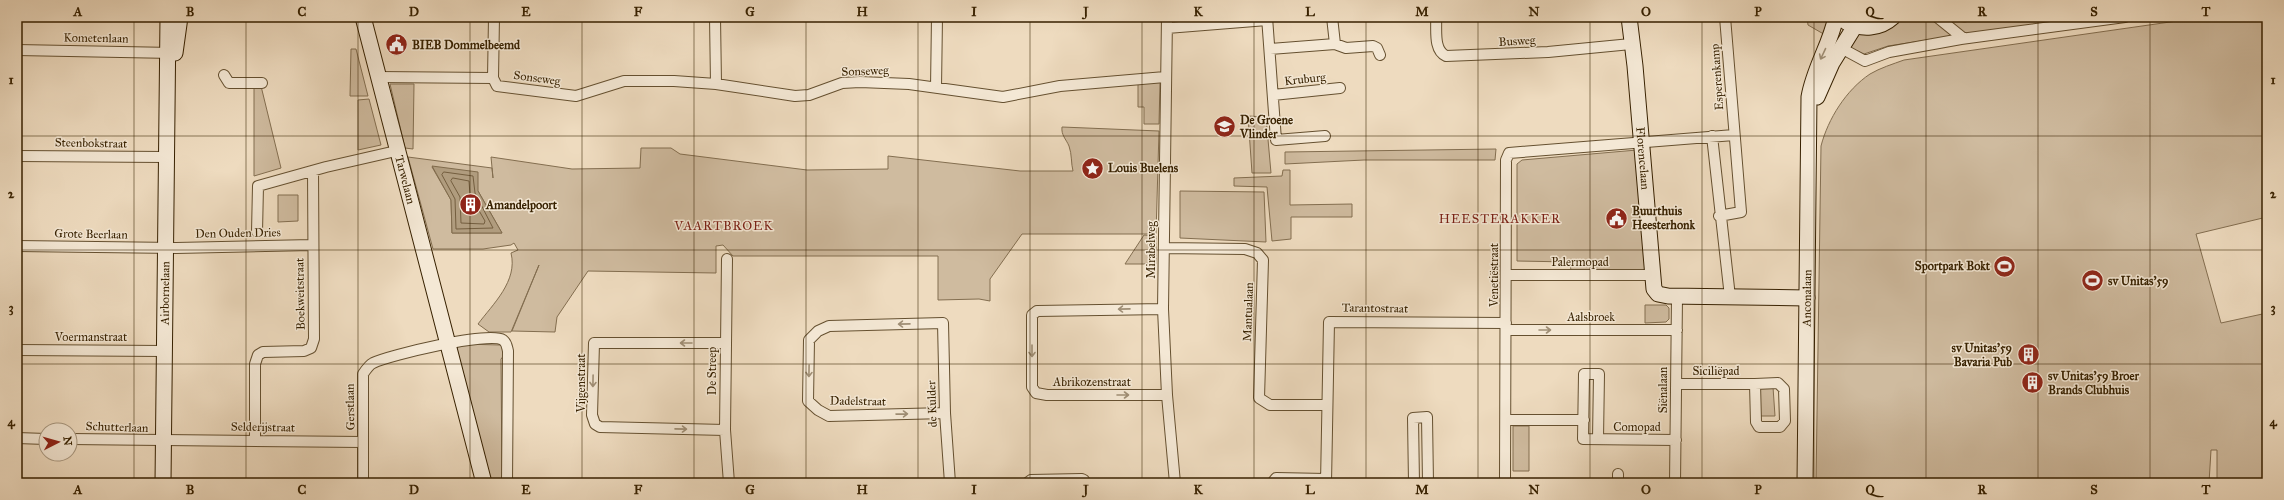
<svg xmlns="http://www.w3.org/2000/svg" width="2284" height="500" viewBox="0 0 2284 500" font-family="'IM FELL Great Primer',serif">
<style>
.green{fill:#cfbb9f;stroke:#836e50;fill-rule:evenodd}
.water{fill:#b09c7e;stroke:#806b4c}
.lines{fill:none;stroke-linecap:round;stroke-linejoin:round}
.shore{stroke:#745e3f;stroke-width:1}
.street-casing{stroke:#655030;stroke-width:12}
.secondary-casing{stroke:#372100;stroke-width:17}
.street{stroke:#f4e8d5;stroke-width:10}
.secondary{stroke:#f4e8d5;stroke-width:15}
.oneway{stroke:#9f8e75}
.grid{fill:none;stroke:#372100;stroke-width:1;stroke-opacity:0.55}
.labels{text-anchor:middle;stroke-width:3;stroke-linejoin:round;paint-order:stroke}
.street-label{font-size:12px;fill:#372100;stroke:#f4e8d5}
.poi-label{font-size:12px;font-weight:bold;fill:#372100;stroke:#f4e8d5;text-anchor:start}
.neighbourhood-label{font-size:13px;letter-spacing:1px;fill:#7a1f14;stroke:#f4e8d5}
.neatline{fill:none;stroke:#372100;stroke-width:1.5}
.grid-label{font-size:13px;text-anchor:middle;font-weight:bold;fill:#372100}
</style>
<rect width="100%" height="100%" fill="#eedbbf"/>
<filter id="stains"><feTurbulence type="fractalNoise" baseFrequency=".005" numOctaves="4"/><feColorMatrix values="0 0 0 0 .2 0 0 0 0 .09 0 0 0 0 .02 0 0 0 .5 -.17"/></filter>
<radialGradient id="worn" r=".72"><stop offset=".6" stop-color="#630" stop-opacity="0"/><stop offset="1" stop-color="#630" stop-opacity=".3"/></radialGradient>
<path class="green" d="M 1807,17 L 1832,17 L 1827,36 L 1808,25 Z
M 1903,17 L 1925,17 L 1965,22 L 1987,17 L 2090,17 L 1927,40 L 1888,46 L 1864,54 L 1849,47 L 1856,33 Z
M 2205,17 L 2267,17 L 2267,163 L 2265,163 L 2264,172 L 2267,172 L 2267,217 L 2196,234 L 2221,323 L 2267,313 L 2267,483 L 2217,483 L 2217,450 L 2211,450 L 2209,483 L 1816,483 L 1821,146 C 1828,119 1846,90 1870,74 C 1880,68 1893,64 1904,60 Z
M 351,49 L 356,49 L 368,96 L 350,96 Z
M 1160,82 L 1159,124 L 1144,124 L 1144,107 L 1138,107 L 1138,84 Z
M 390,84 L 414,84 L 413,149 L 405,148 Z
M 254,86 L 261,86 L 281,168 L 254,176 Z
M 369,99 L 381,145 L 358,150 L 358,100 Z
M 1248,116 L 1266,117 L 1271,173 L 1252,173 Z
M 1062,127 L 1159,131 L 1156,234 L 1022,234 L 990,279 L 990,301 L 979,299 L 938,300 L 938,256 L 733,256 L 723,245 L 716,246 L 716,273 L 588,271 L 557,317 L 555,332 L 512,331 L 539,265 L 511,332 L 489,332 L 478,324 C 493,304 518,281 511,253 L 518,250 L 514,243 L 511,245 L 483,249 L 433,249 L 408,157 L 492,168 L 493,178 L 491,157 L 572,169 L 640,168 L 641,148 L 671,148 L 680,154 L 807,170 L 888,169 L 888,156 L 1020,171 L 1073,171 C 1071,164 1072,154 1069,146 C 1066,139 1061,135 1062,127 ZM 432,167 L 478,191 L 502,233 L 452,233 L 451,200 Z
M 1496,149 L 1495,160 L 1364,160 L 1285,164 L 1285,152 Z
M 1637,150 L 1646,271 L 1571,271 L 1570,262 L 1517,261 L 1517,164 L 1522,160 Z
M 1283,170 L 1290,170 L 1290,205 L 1352,204 L 1352,217 L 1291,217 L 1291,239 L 1272,241 L 1267,187 L 1234,186 L 1234,178 L 1282,176 Z
M 1180,191 L 1264,192 L 1266,242 L 1180,238 Z
M 278,195 L 298,195 L 298,221 L 278,222 Z
M 1144,235 L 1156,236 L 1156,264 L 1125,264 Z
M 1645,305 L 1666,305 L 1669,308 L 1669,319 L 1666,322 L 1645,323 Z
M 462,344 L 500,345 L 504,349 L 505,354 L 501,359 L 502,483 L 489,483 L 456,347 Z
M 1773,387 L 1775,416 L 1759,416 L 1758,388 Z
M 1513,426 L 1529,426 L 1529,471 L 1513,471 Z"/>
<path class="water" d="M 432,166 L 478,172 L 478,191 L 502,233 L 452,233 L 451,200 Z"/>
<g class="lines">
<path class="shore" d="M 444,172 L 473,176 L 475,193 L 493,228 L 456,229 L 455,199 L 442,175 Z
M 453,178 L 469,181 L 470,195 L 485,221 L 484,224 L 461,223 L 460,197 L 451,181 Z"/>
<defs>
<path id="street" d="M 494,17 L 493,78 L 497,86 L 576,96 L 624,81 L 674,81 L 716,84 L 795,96 L 809,95 L 842,83 L 860,82 L 909,84 L 1003,97 L 1060,86 L 1165,77
M 715,17 L 716,84
M 1167,17 L 1163,309 L 1167,395 L 1175,483
M 1267,17 L 1276,140 L 1325,136
M 1332,17 L 1335,44
M 1436,17 C 1437,29 1433,50 1446,56 L 1548,52 L 1631,44
M 1937,17 L 1963,38
M 1167,28 L 1267,20
M 1841,48 L 1865,61 L 1889,52 L 1961,39 L 2125,17
M 1270,49 L 1335,44 L 1346,48 L 1373,46 L 1377,48 L 1380,55
M 17,50 L 173,53
M 224,75 L 229,83 L 262,83
M 377,77 L 493,78
M 936,88 L 937,17
M 1273,95 L 1340,88
M 1712,136 L 1730,297
M 17,156 L 165,157
M 1719,216 L 1741,212 L 1725,17
M 257,232 L 258,186 L 326,167 L 396,151
M 17,246 L 176,248 L 312,245
M 1164,248 L 1245,249 L 1257,253 L 1263,260 L 1259,398 L 1270,405 L 1326,405
M 727,259 L 725,430 L 729,483
M 1507,275 L 1653,275
M 1163,309 L 1037,311 L 1032,315 L 1032,387 L 1036,393 L 1047,395 L 1167,395
M 1506,330 L 1677,330
M 17,350 L 164,351
M 1676,384 L 1755,384 L 1756,422 L 1759,427 L 1780,427 L 1785,421 L 1784,389 L 1778,383 L 1755,384
M 945,413 L 829,416 L 818,410 L 808,401 L 809,340 L 818,331 L 829,326 L 943,323 L 945,413 L 950,483
M 1506,420 L 1584,420
M 725,430 L 600,427 L 595,424 L 592,415 L 594,343 L 725,343
M 17,438 L 46,439
M 70,439 L 363,442
M 1598,439 L 1599,374 L 1584,374 L 1583,439 L 1676,440
M 255,440 L 255,364 L 258,355 L 263,352 L 304,351 L 311,348 L 314,339 L 313,171
M 363,483 L 363,374 C 365,371 369,365 373,363 C 390,355 489,331 503,340 C 507,343 507,347 508,351 L 507,483
M 1027,483 L 1031,480 L 1082,479 L 1084,480 L 1086,483
M 1272,483 L 1276,478 L 1326,479
M 1326,483 L 1329,322 L 1506,323
M 1414,483 L 1413,418 L 1427,417 L 1428,483
M 1505,483 L 1506,160 L 1509,153 L 1734,135
M 1618,483 L 1618,474
M 1675,483 L 1677,297"/>
<g id="secondary">
<path id="s1" d="M 363,17 L 484,483"/>
<path id="s2" d="M 1629,17 L 1635,66 L 1654,289 L 1658,294 L 1668,296 L 1807,298"/>
<path d="M 1846,22 C 1862,30 1880,29 1893,17"/>
<path d="M 175,53 L 180,17"/>
<path d="M 1817,97 L 1832,63 L 1855,26"/>
<path id="s3" d="M 163,483 L 168,17"/>
<path id="s4" d="M 1805,483 L 1809,97 C 1814,68 1830,45 1836,17"/>
</g>
</defs>
<use href="#street" class="street-casing"/>
<use href="#secondary" class="secondary-casing"/>
<use href="#street" class="street"/>
<use href="#secondary" class="secondary"/>
</g>
<defs><path id="oneway-shaft" d="M-6 0H5M1.5-3L5.5 0L1.5 3" fill="none" stroke-width="1.6" stroke-linecap="round" stroke-linejoin="round"/></defs>
<g class="oneway">
<use href="#oneway-shaft" transform="translate(1823 54) rotate(115)"/>
<use href="#oneway-shaft" transform="translate(1124 309) rotate(179)"/>
<use href="#oneway-shaft" transform="translate(904 324) rotate(179)"/>
<use href="#oneway-shaft" transform="translate(1545 330)"/>
<use href="#oneway-shaft" transform="translate(686 343) rotate(180)"/>
<use href="#oneway-shaft" transform="translate(1032 351) rotate(90)"/>
<use href="#oneway-shaft" transform="translate(809 371) rotate(91)"/>
<use href="#oneway-shaft" transform="translate(593 381) rotate(91)"/>
<use href="#oneway-shaft" transform="translate(1123 395)"/>
<use href="#oneway-shaft" transform="translate(902 414) rotate(-1)"/>
<use href="#oneway-shaft" transform="translate(681 429) rotate(1)"/>
</g>
<path class="grid" d="M 134,17 L 134,483M 246,17 L 246,483M 358,17 L 358,483M 470,17 L 470,483M 582,17 L 582,483M 694,17 L 694,483M 806,17 L 806,483M 918,17 L 918,483M 1030,17 L 1030,483M 1142,17 L 1142,483M 1254,17 L 1254,483M 1366,17 L 1366,483M 1478,17 L 1478,483M 1590,17 L 1590,483M 1702,17 L 1702,483M 1814,17 L 1814,483M 1926,17 L 1926,483M 2038,17 L 2038,483M 2150,17 L 2150,483M 17,136 L 2267,136M 17,250 L 2267,250M 17,364 L 2267,364"/>
<defs>
<symbol id="civic-disc" viewBox="-11 -11 22 22"><circle r="9.5" fill="#8f2418" stroke="#f4e8d5"/><path d="M-.6-6.5H3V-4.5H.6V-3L4-1V1h2V6H-6V1h2V-1L-.6-3ZM-1.2 2.5V6h2.4V2.5Z" fill="#fff"/></symbol>
<symbol id="school-disc" viewBox="-11 -11 22 22"><circle r="9.5" fill="#8f2418" stroke="#f4e8d5"/><path d="M0-5L7-2L0 1L-7-2ZM-4 1L0 2.5L4 1V4Q0 6-4 4Z" fill="#fff"/></symbol>
<symbol id="sight-disc" viewBox="-11 -11 22 22"><circle r="9.5" fill="#8f2418" stroke="#f4e8d5"/><path d="M0-6L1.8-2.2L6-1.7L2.9 1.2L3.7 5.4L0 3.3L-3.7 5.4L-2.9 1.2L-6-1.7L-1.8-2.2Z" fill="#fff"/></symbol>
<symbol id="building-disc" viewBox="-11 -11 22 22"><circle r="9.5" fill="#8f2418" stroke="#f4e8d5"/><path d="M-4-6H4V6H1V3H-1V6H-4ZM-2.5-4.3h1.7v1.8h-1.7ZM.8-4.3h1.7v1.8H.8ZM-2.5-1h1.7V.8h-1.7ZM.8-1h1.7V.8H.8Z" fill="#fff"/></symbol>
<symbol id="stadium-disc" viewBox="-11 -11 22 22"><circle r="9.5" fill="#8f2418" stroke="#f4e8d5"/><path d="M0-5a6.5 5 0 1 0 0 10a6.5 5 0 1 0 0-10ZM-3.5-1.8h7v3.6h-7Z" fill="#fff"/></symbol>
</defs>
<g fill-rule="evenodd">
<use href="#civic-disc" x="384" y="32" width="25" height="25"/>
<use href="#school-disc" x="1212" y="114" width="25" height="25"/>
<use href="#sight-disc" x="1080" y="156" width="25" height="25"/>
<use href="#building-disc" x="458" y="192" width="25" height="25"/>
<use href="#civic-disc" x="1604" y="206" width="25" height="25"/>
<use href="#stadium-disc" x="1992" y="254" width="25" height="25"/>
<use href="#stadium-disc" x="2080" y="268" width="25" height="25"/>
<use href="#building-disc" x="2016" y="342" width="25" height="25"/>
<use href="#building-disc" x="2020" y="370" width="25" height="25"/>
</g>
<g class="labels">
<g class="street-label">
<text transform="translate(96 38) rotate(1)" y="4">Kometenlaan</text>
<text transform="translate(1517 41) rotate(-3)" y="4">Busweg</text>
<text transform="translate(865 71) rotate(-2)" y="4">Sonseweg</text>
<text transform="translate(1717 77) rotate(-94)" y="4">Esperenkamp</text>
<text transform="translate(537 78) rotate(8)" y="4">Sonseweg</text>
<text transform="translate(1305 79) rotate(-6)" y="4">Kruburg</text>
<text transform="translate(91 143) rotate(1)" y="4">Steenbokstraat</text>
<text dy="4" stroke="none"><textPath href="#s2" startOffset="142">Florencelaan</textPath></text>
<text dy="4" stroke="none"><textPath href="#s1" startOffset="168">Tarwelaan</textPath></text>
<text transform="translate(238 233) rotate(-1)" y="4">Den Ouden Dries</text>
<text transform="translate(91 234) rotate(1)" y="4">Grote Beerlaan</text>
<text transform="translate(1151 250) rotate(-90)" y="4">Mirabelweg</text>
<text x="1580" y="266">Palermopad</text>
<text transform="translate(1494 275) rotate(-90)" y="4">Venetiëstraat</text>
<text dy="4" stroke="none"><textPath href="#s3" startOffset="190">Airbornelaan</textPath></text>
<text transform="translate(300 294) rotate(-91)" y="4">Boekweitstraat</text>
<text dy="4" stroke="none"><textPath href="#s4" startOffset="185">Anconalaan</textPath></text>
<text transform="translate(1375 308) rotate(1)" y="4">Tarantostraat</text>
<text transform="translate(1248 312) rotate(-88)" y="4">Mantualaan</text>
<text x="1591" y="321">Aalsbroek</text>
<text x="91" y="341">Voermanstraat</text>
<text transform="translate(712 371) rotate(-90)" y="4">De Streep</text>
<text x="1716" y="375">Siciliëpad</text>
<text x="1092" y="386">Abrikozenstraat</text>
<text transform="translate(581 383) rotate(-90)" y="4">Vijgenstraat</text>
<text transform="translate(1663 390) rotate(-90)" y="4">Siënalaan</text>
<text transform="translate(858 401) rotate(1)" y="4">Dadelstraat</text>
<text transform="translate(932 404) rotate(-92)" y="4">de Kulder</text>
<text transform="translate(350 407) rotate(-91)" y="4">Gerstlaan</text>
<text transform="translate(117 427) rotate(2)" y="4">Schutterlaan</text>
<text transform="translate(263 427) rotate(1)" y="4">Selderijstraat</text>
<text x="1637" y="431">Comopad</text>
</g>
<g class="poi-label">
<text x="412" y="49">BIEB Dommelbeemd</text>
<text x="1240" y="124">De Groene<tspan x="1240" dy="14">Vlinder</tspan></text>
<text x="1108" y="172">Louis Buelens</text>
<text x="486" y="209">Amandelpoort</text>
<text x="1632" y="215">Buurthuis<tspan x="1632" dy="14">Heesterhonk</tspan></text>
<text x="1990" y="270" text-anchor="end">Sportpark Bokt</text>
<text x="2108" y="285">sv Unitas'59</text>
<text x="2012" y="352" text-anchor="end">sv Unitas'59<tspan x="2012" dy="14">Bavaria Pub</tspan></text>
<text x="2048" y="380">sv Unitas'59 Broer<tspan x="2048" dy="14">Brands Clubhuis</tspan></text>
</g>
<g class="neighbourhood-label">
<text x="1500" y="223">HEESTERAKKER</text>
<text x="724" y="230">VAARTBROEK</text>
</g>
</g>
<rect width="2284" height="500" fill="none" stroke="#eedbbf" stroke-width="44"/>
<g transform="translate(58 442) rotate(84)"><circle r="19" fill="#f4e8d5" stroke="#a89880"/>
<path d="M0-3L7 15L0 10L-7 15Z" fill="#8f2418"/>
<text y="-6" font-size="11" font-weight="bold" text-anchor="middle" fill="#372100">N</text>
</g>
<rect x="22" y="22" width="2240" height="456" class="neatline"/>
<g class="grid-label">
<text x="78" y="16">A</text>
<text x="190" y="16">B</text>
<text x="302" y="16">C</text>
<text x="414" y="16">D</text>
<text x="526" y="16">E</text>
<text x="638" y="16">F</text>
<text x="750" y="16">G</text>
<text x="862" y="16">H</text>
<text x="974" y="16">I</text>
<text x="1086" y="16">J</text>
<text x="1198" y="16">K</text>
<text x="1310" y="16">L</text>
<text x="1422" y="16">M</text>
<text x="1534" y="16">N</text>
<text x="1646" y="16">O</text>
<text x="1758" y="16">P</text>
<text x="1870" y="16">Q</text>
<text x="1982" y="16">R</text>
<text x="2094" y="16">S</text>
<text x="2206" y="16">T</text>
<text x="11" y="84">1</text>
<text x="2273" y="84">1</text>
<text x="11" y="198">2</text>
<text x="2273" y="198">2</text>
<text x="11" y="312">3</text>
<text x="2273" y="312">3</text>
<text x="11" y="426">4</text>
<text x="2273" y="426">4</text>
<text x="78" y="494">A</text>
<text x="190" y="494">B</text>
<text x="302" y="494">C</text>
<text x="414" y="494">D</text>
<text x="526" y="494">E</text>
<text x="638" y="494">F</text>
<text x="750" y="494">G</text>
<text x="862" y="494">H</text>
<text x="974" y="494">I</text>
<text x="1086" y="494">J</text>
<text x="1198" y="494">K</text>
<text x="1310" y="494">L</text>
<text x="1422" y="494">M</text>
<text x="1534" y="494">N</text>
<text x="1646" y="494">O</text>
<text x="1758" y="494">P</text>
<text x="1870" y="494">Q</text>
<text x="1982" y="494">R</text>
<text x="2094" y="494">S</text>
<text x="2206" y="494">T</text>
</g>
<rect width="100%" height="100%" filter="url(#stains)"/>
<rect width="100%" height="100%" fill="url(#worn)"/>
</svg>
